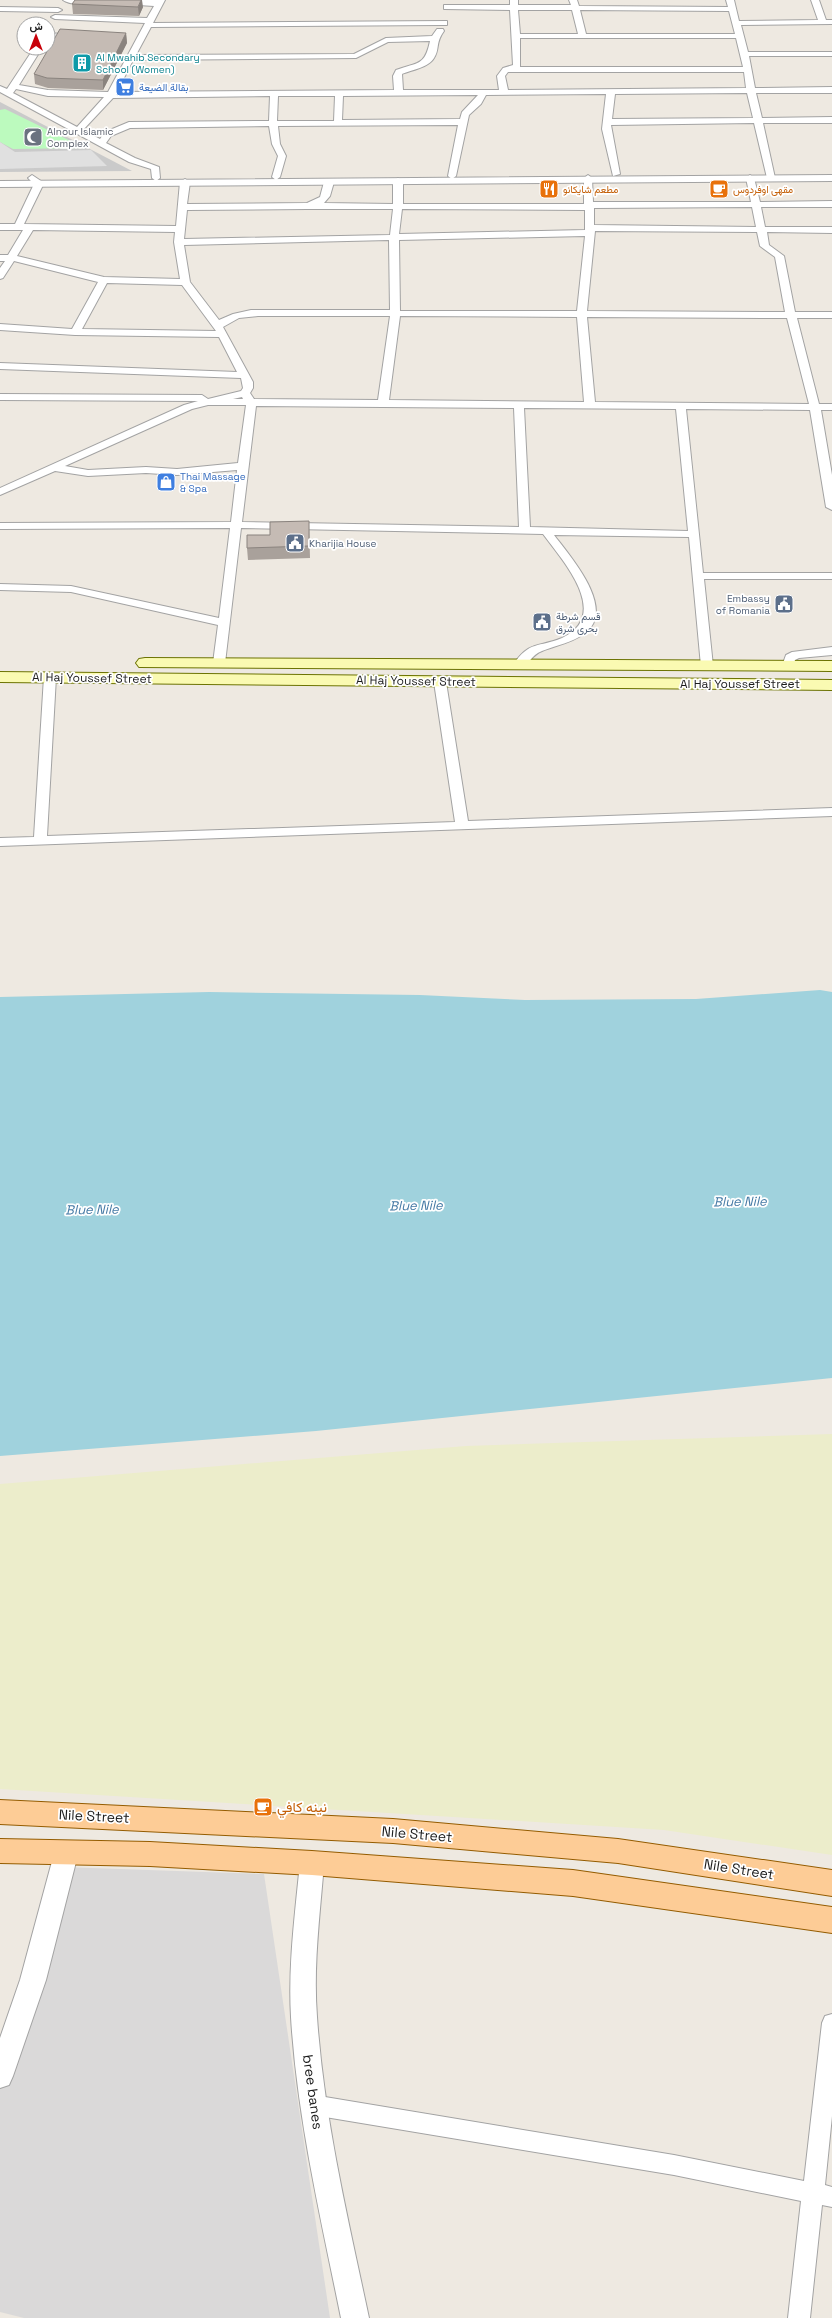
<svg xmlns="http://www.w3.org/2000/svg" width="832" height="2318" viewBox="0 0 832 2318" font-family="'Space Grotesk',Vazirmatn,sans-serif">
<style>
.residential{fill:#dad9d9}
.religious{fill:#cacaca}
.farmland{fill:#ecedcb}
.park{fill:#bcfabe}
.parking{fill:#e0e0e0}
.water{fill:#a0d2dd}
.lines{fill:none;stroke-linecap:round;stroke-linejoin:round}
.minor-casing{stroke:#a3a3a3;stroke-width:2}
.tertiary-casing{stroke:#a3a3a3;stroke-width:2}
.secondary-casing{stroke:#6c7303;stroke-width:2}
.primary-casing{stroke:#945c00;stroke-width:2}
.minor{fill:#fff;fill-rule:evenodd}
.tertiary{fill:#fff;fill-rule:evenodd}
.secondary{fill:#fafab2;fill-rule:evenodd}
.primary{fill:#fdcc96;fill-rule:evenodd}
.wall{fill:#a9a19b}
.shaded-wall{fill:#8a837e}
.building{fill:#c5bbb4;stroke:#8a837e}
.labels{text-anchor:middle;stroke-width:3.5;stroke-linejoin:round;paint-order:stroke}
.far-culture-label{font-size:10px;fill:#0d838f;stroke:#fff;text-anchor:start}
.far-shop-label{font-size:10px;fill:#366cbe;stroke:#fff;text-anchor:start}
.far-worship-label{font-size:10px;fill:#5b616d;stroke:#fff;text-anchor:start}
.far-food-label{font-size:10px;fill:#c56008;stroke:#fff;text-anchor:start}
.far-service-label{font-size:10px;fill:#4e5e75;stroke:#fff;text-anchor:start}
.street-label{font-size:12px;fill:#1c1c1c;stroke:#fff}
.water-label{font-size:13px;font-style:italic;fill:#4479a5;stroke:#fff}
.near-food-label{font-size:14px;fill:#c56008;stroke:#fff;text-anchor:start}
.near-street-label{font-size:14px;fill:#1c1c1c;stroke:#fff}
</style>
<rect width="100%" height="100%" fill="#eee9e1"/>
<path class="residential" d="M 62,1867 L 264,1874 L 330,2318 L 24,2318 L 0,2312 L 0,2088 Z"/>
<path class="religious" d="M 0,102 L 132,171 L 0,172 Z"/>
<path class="farmland" d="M 832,1434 L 832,1855 L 664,1830 L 0,1789 L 0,1484 L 466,1446 Z"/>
<path class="park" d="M 5,109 L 85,148 L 13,149 L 0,142 L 0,110 Z"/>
<path class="parking" d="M 0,142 L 15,152 L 91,150 L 107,166 L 0,169 Z"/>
<path class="water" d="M 820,990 L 832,992 L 832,1378 L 316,1431 L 0,1456 L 0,997 L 209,992 L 420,995 L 525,1000 L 696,999 Z"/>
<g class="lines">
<defs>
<path id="minor" d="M 63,0 L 97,0 L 98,1 C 92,6 69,5 63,0 Z
M 120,0 L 165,0 L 153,23 L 447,21 L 447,25 L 444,25 L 151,27 L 136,55 L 354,54 L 386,38 L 432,36 L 437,29 L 443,29 L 444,31 C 435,43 440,49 434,58 C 429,67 412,70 402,74 L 403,90 L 499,90 L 497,76 L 503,68 L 513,65 L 510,10 L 444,9 L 444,5 L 510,5 L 510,0 L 518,0 L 518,5 L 571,5 L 569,0 L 577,0 L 579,6 L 728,7 L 726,0 L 734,0 L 739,21 L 818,20 L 811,0 L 819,0 L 826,20 L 832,20 L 832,24 L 741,25 L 748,52 L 832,52 L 832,56 L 749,56 L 755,88 L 832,87 L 832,93 L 756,93 L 762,118 L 832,117 L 832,123 L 763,123 L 775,178 L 771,181 L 767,178 L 754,123 L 611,125 L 620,174 L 613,176 L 602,129 L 606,94 L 486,95 L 481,104 L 469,115 L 456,176 L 452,179 L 448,176 L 458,125 L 278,126 L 280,144 L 286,156 L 280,177 L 276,180 L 272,177 L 278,156 L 272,144 L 269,126 L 130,128 L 111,136 L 106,143 L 135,158 L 159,167 L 160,178 L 156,181 L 152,178 L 151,169 L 129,162 L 0,92 L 0,86 L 7,89 L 34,48 L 42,48 L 19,85 L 48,90 L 108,92 L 145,23 L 55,19 L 51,17 L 55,15 L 147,18 L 154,6 L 122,4 L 118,2 ZM 518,10 L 572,10 L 578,34 L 520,34 ZM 580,10 L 729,11 L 735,34 L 586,34 ZM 520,38 L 736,38 L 743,67 L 520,67 ZM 430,41 C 425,66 418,62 396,70 L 393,76 L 394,90 L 117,92 L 133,60 L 356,58 L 388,42 ZM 508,72 L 744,72 L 746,88 L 508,90 L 505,76 ZM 16,89 L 48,96 L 104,97 L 77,127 L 13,93 ZM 747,93 L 753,118 L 612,119 L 615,94 ZM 478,95 L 462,112 L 460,119 L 342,120 L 343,96 ZM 270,96 L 269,121 L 129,122 L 105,132 L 100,139 L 83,130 L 113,98 ZM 278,96 L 335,96 L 334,121 L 277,121 Z
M 0,7 L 58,8 L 62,10 L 58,12 L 0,11 Z
M 48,33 L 76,35 L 80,37 L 76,39 L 48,37 Z
M 32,175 L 44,183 L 24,224 L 176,226 L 180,182 L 185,179 L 190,182 L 187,204 L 307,203 L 320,197 L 324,182 L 329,179 L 334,182 L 330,196 L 324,203 L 393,204 L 393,181 L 398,178 L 403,181 L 403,204 L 584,204 L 584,178 L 588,175 L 592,178 L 593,202 L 751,202 L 746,178 L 750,175 L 754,178 L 760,202 L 832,201 L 832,207 L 761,207 L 765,227 L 832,227 L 832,233 L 767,232 L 769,245 L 784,256 L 795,312 L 832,312 L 832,318 L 797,318 L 819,404 L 832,404 L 832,410 L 821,410 L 832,475 L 832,510 L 826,507 L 810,410 L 686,409 L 703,573 L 832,573 L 832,579 L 704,579 L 713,666 L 707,670 L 701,666 L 689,537 L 554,535 C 570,556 617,609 585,633 C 572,643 557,645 542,651 C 531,655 528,666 519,669 L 513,665 C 530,640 538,648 562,638 C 612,615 563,561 543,534 L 241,528 L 225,663 L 219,667 L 213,663 L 218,625 L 71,592 L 0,590 L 0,584 L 71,586 L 219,618 L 230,528 L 0,529 L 0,523 L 231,522 L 237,470 L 177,475 L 146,473 L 88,476 L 55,471 L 0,495 L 0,488 L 184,405 L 198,401 L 0,400 L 0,394 L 202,395 L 208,399 L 241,391 L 243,388 L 241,378 L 0,369 L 0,363 L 237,372 L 219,337 L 75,335 L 0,330 L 0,324 L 72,329 L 98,282 L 14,261 L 3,278 L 0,279 L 0,268 L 5,261 L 0,261 L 0,255 L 8,255 L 23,230 L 0,230 L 0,224 L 15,224 L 34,184 L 28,178 ZM 752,207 L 756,227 L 594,225 L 594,208 ZM 307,209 L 393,209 L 390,235 L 184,239 L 187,210 ZM 402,209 L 585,210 L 585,230 L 399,234 ZM 33,230 L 175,232 L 174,242 L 180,279 L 104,277 L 17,256 ZM 595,231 L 757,232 L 760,246 L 775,257 L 785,312 L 587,311 ZM 585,236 L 577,311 L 400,311 L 399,240 ZM 389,240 L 390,310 L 251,310 L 233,314 L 219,320 L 190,282 L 184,245 ZM 107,283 L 182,285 L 216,331 L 82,329 ZM 258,316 L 390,316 L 378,400 L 254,399 L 250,393 L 253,388 L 253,382 L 223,327 L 239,318 ZM 400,316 L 577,317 L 584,402 L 389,400 ZM 587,317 L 787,318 L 809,404 L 595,402 ZM 242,397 L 243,399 L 233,399 ZM 208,405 L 246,405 L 238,463 L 177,469 L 146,467 L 88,470 L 65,466 L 192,409 ZM 256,406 L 514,408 L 519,527 L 242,522 ZM 524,408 L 676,409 L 688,531 L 530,527 Z
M 832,647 L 832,655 L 799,658 L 795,660 L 792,669 L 788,670 L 782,666 L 786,655 L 792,652 Z
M 50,673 L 56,677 L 47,836 L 455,822 L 434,682 L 440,678 L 446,682 L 468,821 L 832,808 L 832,816 L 0,846 L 0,838 L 34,837 L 44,677 Z
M 832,2014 L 832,2116 L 825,2185 L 832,2187 L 832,2207 L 822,2205 L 810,2318 L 788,2318 L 801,2201 L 674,2175 L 313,2115 L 306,2112 L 303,2105 L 306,2098 L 313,2095 L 674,2155 L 804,2181 L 822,2023 L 825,2016 Z"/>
<path id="tertiary" d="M 832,175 L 832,181 L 0,187 L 0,181 Z
M 66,1843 L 75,1846 L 78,1854 L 46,1980 L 13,2076 L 9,2085 L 0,2088 L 0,2038 L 20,1980 L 54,1854 L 57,1846 Z
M 312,1852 L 321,1855 L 324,1863 C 320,1914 313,1966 317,2017 C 324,2119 348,2219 369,2318 L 341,2318 C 321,2219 297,2118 291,2017 C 288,1966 295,1914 300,1863 L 303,1855 Z"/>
<path id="secondary" d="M 145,658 L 832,661 L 832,671 L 139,667 L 136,663 L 139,659 Z
M 0,672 L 832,680 L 832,690 L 0,682 Z"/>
<path id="primary" d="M 0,1800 L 393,1819 L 618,1839 L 832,1870 L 832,1896 L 618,1863 L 393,1843 L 0,1824 Z
M 0,1839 L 150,1842 L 312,1851 L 573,1870 L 832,1907 L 832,1933 L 573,1896 L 312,1875 L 150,1866 L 0,1863 Z"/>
</defs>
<use href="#minor" class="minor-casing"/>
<use href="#tertiary" class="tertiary-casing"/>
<use href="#secondary" class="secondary-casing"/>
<use href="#primary" class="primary-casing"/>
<use href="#minor" class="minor"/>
<use href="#tertiary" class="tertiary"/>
<use href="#secondary" class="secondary"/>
<use href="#primary" class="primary"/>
</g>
<path class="wall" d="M 75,0 L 143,7 L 139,16 L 73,14 L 72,4 Z
M 126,33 L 127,43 L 103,90 L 48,88 L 35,84 L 34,74 Z
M 309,521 L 310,558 L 248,560 L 247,548 L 270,535 Z"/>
<path class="shaded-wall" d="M 141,0 L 142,0 L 143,7 L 139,16 L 138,7 Z
M 126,33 L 127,43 L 103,90 L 103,80 Z"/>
<path class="building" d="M 75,0 L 141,0 L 138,7 L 72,4 Z
M 60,29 L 126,33 L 103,80 L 47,78 L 34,74 Z
M 309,521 L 309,546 L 247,548 L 247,535 L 270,535 L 270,522 Z"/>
<defs>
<symbol id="building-square" viewBox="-11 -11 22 22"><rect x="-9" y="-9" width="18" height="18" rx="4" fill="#0f9aa8" stroke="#fff"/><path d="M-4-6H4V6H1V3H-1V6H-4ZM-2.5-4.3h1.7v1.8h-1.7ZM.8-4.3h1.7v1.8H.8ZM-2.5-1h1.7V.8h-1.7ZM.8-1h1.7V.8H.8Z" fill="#fff"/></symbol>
<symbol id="supermarket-square" viewBox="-11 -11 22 22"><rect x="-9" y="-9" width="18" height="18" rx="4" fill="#3f7fe0" stroke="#fff"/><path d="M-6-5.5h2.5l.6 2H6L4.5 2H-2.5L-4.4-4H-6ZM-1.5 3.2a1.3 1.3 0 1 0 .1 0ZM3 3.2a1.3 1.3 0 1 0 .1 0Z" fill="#fff"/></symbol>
<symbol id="mosque-square" viewBox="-11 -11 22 22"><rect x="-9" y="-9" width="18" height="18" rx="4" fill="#6b7280" stroke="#fff"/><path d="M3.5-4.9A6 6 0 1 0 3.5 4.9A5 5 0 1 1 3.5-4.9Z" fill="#fff"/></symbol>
<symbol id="restaurant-square" viewBox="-11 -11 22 22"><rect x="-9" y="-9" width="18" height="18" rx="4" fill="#e8710a" stroke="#fff"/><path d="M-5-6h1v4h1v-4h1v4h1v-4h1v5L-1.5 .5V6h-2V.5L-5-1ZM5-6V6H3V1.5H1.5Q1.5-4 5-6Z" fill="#fff"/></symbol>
<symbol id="cafe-square" viewBox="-11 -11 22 22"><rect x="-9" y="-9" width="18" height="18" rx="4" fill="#e8710a" stroke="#fff"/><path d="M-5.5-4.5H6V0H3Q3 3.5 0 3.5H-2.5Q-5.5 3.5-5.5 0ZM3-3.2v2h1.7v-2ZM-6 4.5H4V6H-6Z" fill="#fff"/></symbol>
<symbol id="shop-square" viewBox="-11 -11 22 22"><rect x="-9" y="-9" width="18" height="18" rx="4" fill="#3f7fe0" stroke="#fff"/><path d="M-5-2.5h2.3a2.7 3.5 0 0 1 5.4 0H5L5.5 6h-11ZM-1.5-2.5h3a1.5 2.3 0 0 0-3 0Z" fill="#fff"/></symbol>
<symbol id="civic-square" viewBox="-11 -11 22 22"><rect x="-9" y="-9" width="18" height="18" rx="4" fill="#5c6f8a" stroke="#fff"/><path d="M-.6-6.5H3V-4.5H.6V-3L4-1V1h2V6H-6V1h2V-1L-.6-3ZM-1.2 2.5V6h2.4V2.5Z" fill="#fff"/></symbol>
</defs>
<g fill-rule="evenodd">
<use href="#building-square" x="71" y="52" width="22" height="22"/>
<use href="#supermarket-square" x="114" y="76" width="22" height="22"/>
<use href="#mosque-square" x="22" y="126" width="22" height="22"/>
<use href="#restaurant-square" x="538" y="178" width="22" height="22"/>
<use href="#cafe-square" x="708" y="178" width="22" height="22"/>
<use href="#shop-square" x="155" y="471" width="22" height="22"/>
<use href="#civic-square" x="284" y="532" width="22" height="22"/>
<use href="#civic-square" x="773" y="593" width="22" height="22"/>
<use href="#civic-square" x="531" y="611" width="22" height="22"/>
<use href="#cafe-square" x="252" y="1796" width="22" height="22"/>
</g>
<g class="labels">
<g class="far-culture-label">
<text x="96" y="61">Al Mwahib Secondary<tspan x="96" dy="12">School (Women)</tspan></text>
</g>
<g class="far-shop-label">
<text x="139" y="91">بقالة الضيعة</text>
<text x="180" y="480">Thai Massage<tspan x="180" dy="12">&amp; Spa</tspan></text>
</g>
<g class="far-worship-label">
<text x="47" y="135">Alnour Islamic<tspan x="47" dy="12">Complex</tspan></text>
</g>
<g class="far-food-label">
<text x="563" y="193">مطعم شايكانو</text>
<text x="733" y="193">مقهى اوفردوس</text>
</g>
<g class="far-service-label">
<text x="309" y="547">Kharijia House</text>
<text x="770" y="602" text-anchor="end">Embassy<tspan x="770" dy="12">of Romania</tspan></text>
<text x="556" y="620">قسم شرطة<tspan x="556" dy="12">بحرى شرق</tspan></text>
</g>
<g class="street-label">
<text transform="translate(92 678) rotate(1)" y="4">Al Haj Youssef Street</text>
<text transform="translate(416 681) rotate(1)" y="4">Al Haj Youssef Street</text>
<text x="740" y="688">Al Haj Youssef Street</text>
</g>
<g class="water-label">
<text transform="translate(740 1201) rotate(-1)" y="5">Blue Nile</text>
<text transform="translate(416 1205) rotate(-1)" y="5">Blue Nile</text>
<text transform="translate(92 1209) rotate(-1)" y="5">Blue Nile</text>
</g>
<g class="near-food-label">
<text x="277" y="1812">نينه كافي</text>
</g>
<g class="near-street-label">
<text transform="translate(94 1816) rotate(3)" y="5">Nile Street</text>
<text transform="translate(417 1834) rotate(5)" y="5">Nile Street</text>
<text transform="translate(739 1869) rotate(9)" y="5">Nile Street</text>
<text transform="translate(313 2092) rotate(82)" y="5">bree banes</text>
</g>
</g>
<g transform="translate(36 36)"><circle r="19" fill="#ffffff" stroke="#a4a4a4"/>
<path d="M0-3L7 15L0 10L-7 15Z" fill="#c80009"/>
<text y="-6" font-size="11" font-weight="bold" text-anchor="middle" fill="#1c1c1c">ش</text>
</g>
</svg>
